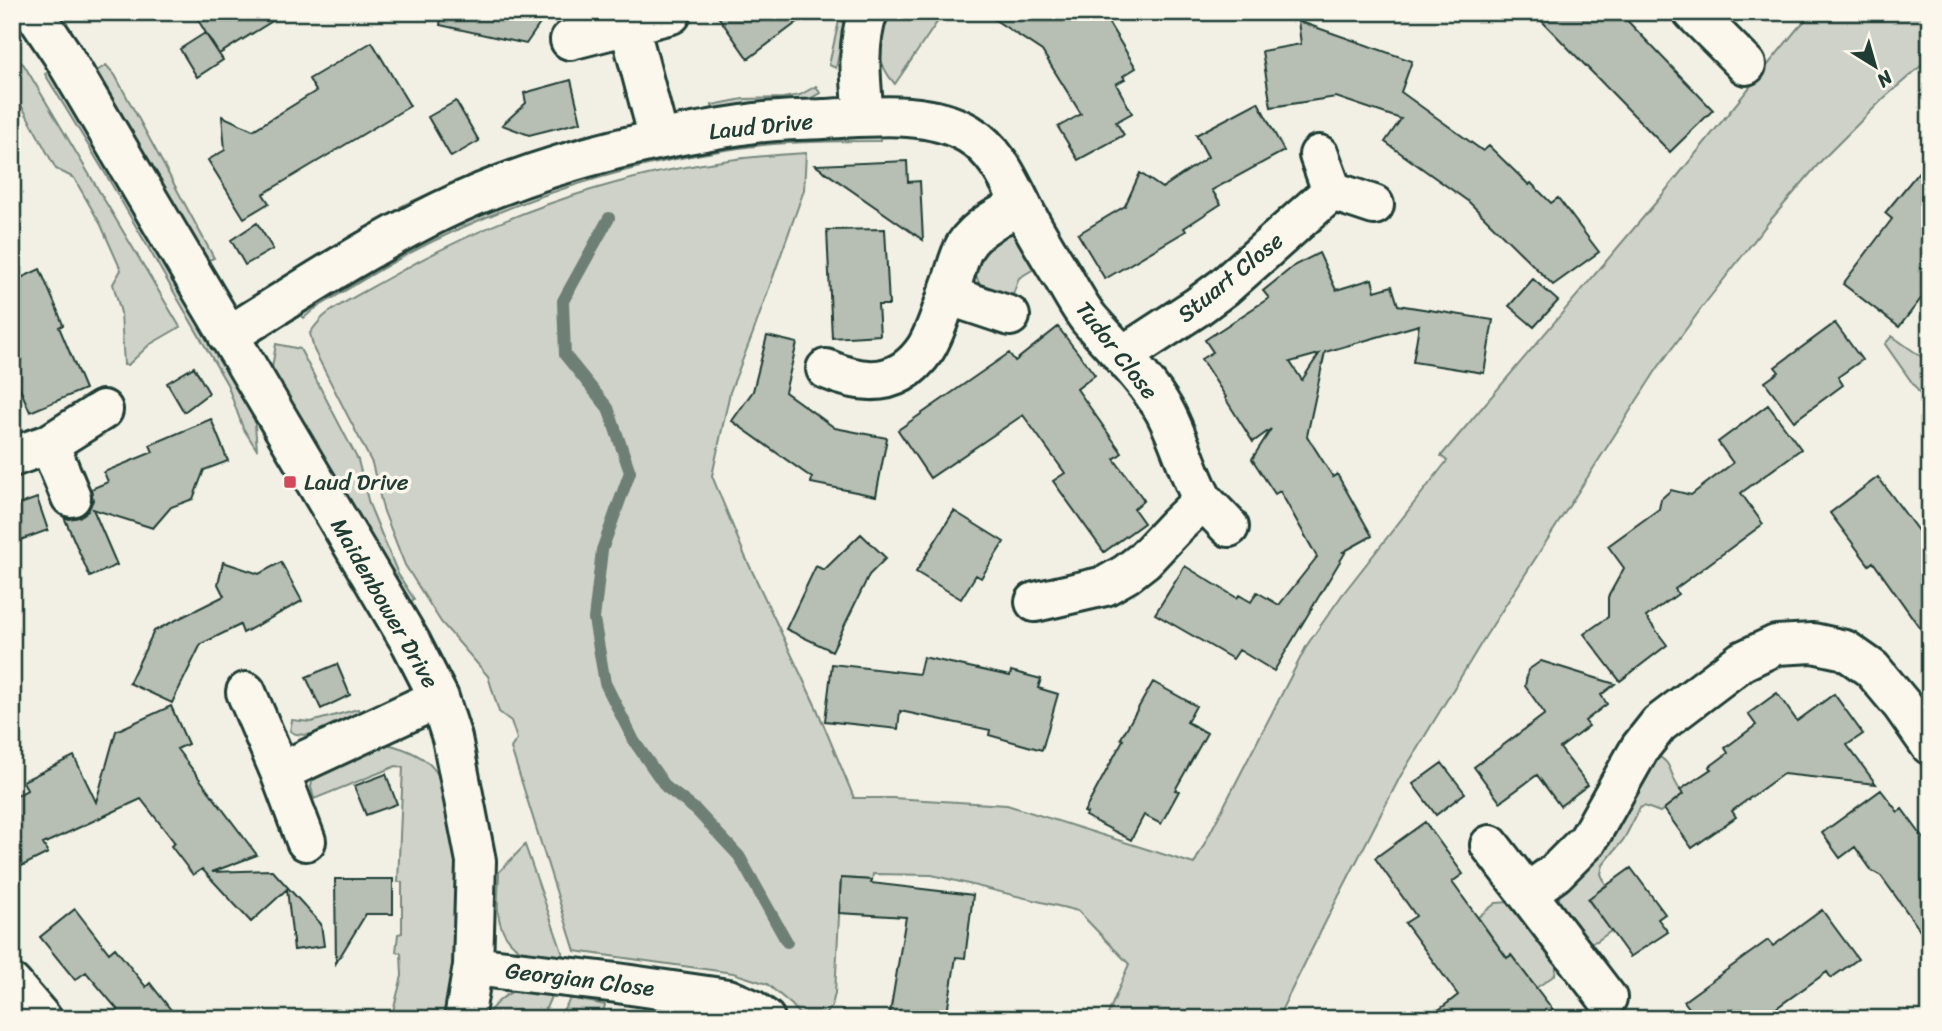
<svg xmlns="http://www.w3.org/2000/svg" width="1942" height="1031" viewBox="0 0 1942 1031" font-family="Sriracha,sans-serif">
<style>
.green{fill:#cfd2c8;stroke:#77887e;stroke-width:2}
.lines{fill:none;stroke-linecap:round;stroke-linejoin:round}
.stream{stroke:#6e7f75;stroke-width:12}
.building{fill:#b7beb3;stroke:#1f3d34;stroke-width:2;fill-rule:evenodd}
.minor-casing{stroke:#1f3d34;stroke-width:44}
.minor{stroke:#fbf7ec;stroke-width:38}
.poi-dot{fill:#d1495b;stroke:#fbf7ec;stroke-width:2.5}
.labels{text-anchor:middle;stroke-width:7;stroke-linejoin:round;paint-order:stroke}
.street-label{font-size:23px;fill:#1f3d34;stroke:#fbf7ec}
.poi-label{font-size:23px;fill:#1f3d34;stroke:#fbf7ec;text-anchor:start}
</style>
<rect width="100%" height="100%" fill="#f2f0e5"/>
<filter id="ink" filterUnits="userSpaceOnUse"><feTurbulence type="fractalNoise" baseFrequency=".0143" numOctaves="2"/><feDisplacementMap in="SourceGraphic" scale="14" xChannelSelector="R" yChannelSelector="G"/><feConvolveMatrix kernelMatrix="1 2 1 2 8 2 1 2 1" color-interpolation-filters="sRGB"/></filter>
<g filter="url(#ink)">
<path class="green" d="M 841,12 L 848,12 L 836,68 L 829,65 Z
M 886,12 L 944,12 L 895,84 C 873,60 880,41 886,12 Z
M 1813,12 L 1930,12 L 1930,58 L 1884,98 L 1821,161 L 1768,223 L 1703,306 L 1657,369 L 1485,637 L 1400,777 L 1332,909 L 1277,1019 L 1106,1019 L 1129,964 L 1078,911 L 932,875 L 873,874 L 872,880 L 841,878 L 835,993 L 832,1006 L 821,1019 L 802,1019 L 792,1005 L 767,984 L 733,973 L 575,951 L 511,748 L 517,739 L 511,721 L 499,712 L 488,676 L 441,622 L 405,565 L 383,509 L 372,463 L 314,350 L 310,333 C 315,326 321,318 328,313 C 348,299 371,288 392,276 C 519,203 660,160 806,153 L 804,190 L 753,333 L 730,392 L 712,476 L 745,556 L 817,709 L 854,798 L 892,798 L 1007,805 L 1194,864 L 1307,645 L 1342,595 L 1447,461 L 1441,456 L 1658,200 L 1797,29 Z
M 12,54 L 24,65 L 180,327 L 149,345 L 128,365 L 124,365 L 121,313 L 113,284 L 121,270 L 101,225 L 74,178 L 56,169 L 24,110 L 12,93 Z
M 106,65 L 115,75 L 214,258 L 206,261 L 97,71 Z
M 52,70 L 254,412 L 257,450 L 243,428 L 227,384 L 108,178 L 45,74 Z
M 816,86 L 820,93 L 804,102 L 713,111 L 712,105 L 743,99 L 783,98 L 800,95 Z
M 880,133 L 880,141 C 841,141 802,141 763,145 C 640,159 513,198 404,256 C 373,273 343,292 313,310 L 304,318 L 297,311 L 308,303 L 462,220 L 546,186 L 713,145 Z
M 589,134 L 589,139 L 399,215 L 400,207 C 462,178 524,154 589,134 Z
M 1006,232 L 1016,236 L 1034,269 L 1019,278 L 1010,303 L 988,294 L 979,283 L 974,270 L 976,256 Z
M 1892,336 L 1930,363 L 1930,408 L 1885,344 Z
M 276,344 L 300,349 L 358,460 L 369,504 L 398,574 L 414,599 L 407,605 L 276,381 L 272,368 Z
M 358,709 L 362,718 C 345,723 305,743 290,731 L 292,720 L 311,722 Z
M 387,744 C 403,748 423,755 434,769 C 445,783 448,802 451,819 C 464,886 457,946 448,1012 L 436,1019 L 391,1019 L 402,976 L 401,953 L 396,952 L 398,934 L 402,933 L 402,882 L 398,882 L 403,767 L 396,766 L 314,799 L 311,787 L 313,776 L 358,751 Z
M 1656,756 C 1668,759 1670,769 1674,779 C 1676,784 1680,790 1683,794 L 1660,812 L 1644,806 L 1640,808 L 1624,839 L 1603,865 L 1601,874 L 1606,885 L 1588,900 L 1611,931 L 1597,941 L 1586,943 C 1570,923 1553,911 1561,884 Z
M 525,845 L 568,969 C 536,960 500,950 498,910 C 497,898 499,884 499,872 Z
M 1510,902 L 1557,961 L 1555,975 L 1536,988 L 1512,956 L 1502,962 L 1497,944 L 1478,917 L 1496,903 Z
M 523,985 L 555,987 L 547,1006 L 539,1019 L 486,1019 C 492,1002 508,994 523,985 Z
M 571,998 L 605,1005 L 601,1019 L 557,1019 Z"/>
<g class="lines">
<path class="stream" d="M 609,218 L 563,301 L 565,355 L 608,408 L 630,472 L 602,550 L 594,619 L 605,683 L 634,741 L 666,787 L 696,810 L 739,856 L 787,942"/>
</g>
<path class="building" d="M 193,12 L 287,12 L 219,54 Z
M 442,12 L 548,12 L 526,44 L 440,25 Z
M 715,12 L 811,12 L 748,59 Z
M 983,12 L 1102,12 L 1136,68 L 1123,76 L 1125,79 L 1116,84 L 1132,113 L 1116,122 L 1124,135 L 1078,160 L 1058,127 L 1081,114 L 1042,51 Z
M 1533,12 L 1619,12 L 1713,110 L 1670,152 Z
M 1298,21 L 1412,61 L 1401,92 L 1483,151 L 1489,146 L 1529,185 L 1531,183 L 1551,203 L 1558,198 L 1599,252 L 1553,285 L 1469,202 L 1385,142 L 1401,119 L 1336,97 L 1271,107 L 1262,51 L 1301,44 Z
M 205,33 L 223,60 L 197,77 L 180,49 Z
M 372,42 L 410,106 L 263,194 L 269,203 L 244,218 L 208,160 L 225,150 L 222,116 L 253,130 L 316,91 L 309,79 Z
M 571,80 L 581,122 L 529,135 L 502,125 L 526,103 L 524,93 Z
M 456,101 L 479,141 L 451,157 L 428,117 Z
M 1258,102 L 1284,151 L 1212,190 L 1221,204 L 1184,228 L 1186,231 L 1105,279 L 1078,234 L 1125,206 L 1140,173 L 1162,188 L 1208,157 L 1196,135 Z
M 1930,158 L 1930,287 L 1899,327 L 1843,284 L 1892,219 L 1885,213 Z
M 907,161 L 908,182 L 920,181 L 923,240 L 815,165 Z
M 257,223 L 273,249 L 245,265 L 231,240 Z
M 885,229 L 889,305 L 878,305 L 880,335 L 832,338 L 827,230 Z
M 1319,253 L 1336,290 L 1372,279 L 1375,291 L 1392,286 L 1398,305 L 1493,320 L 1484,373 L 1413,362 L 1419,325 L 1325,352 L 1307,436 L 1333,477 L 1337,474 L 1372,536 L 1343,552 L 1345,553 L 1274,671 L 1239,650 L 1233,659 L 1155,614 L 1185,566 L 1237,598 L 1239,595 L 1251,602 L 1257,592 L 1279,605 L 1317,557 L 1280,491 L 1275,494 L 1252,459 L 1271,429 L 1253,442 L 1225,398 L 1226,397 L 1201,359 L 1213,352 L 1205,340 L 1269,298 L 1263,291 L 1295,265 ZM 1319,354 L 1302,380 L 1290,362 Z
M 40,269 L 57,309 L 63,325 L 59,327 L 85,389 L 30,412 L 12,370 L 12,282 Z
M 1533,279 L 1558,301 L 1534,327 L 1509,306 Z
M 1835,323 L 1862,360 L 1838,377 L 1843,385 L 1794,421 L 1765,382 L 1779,372 L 1775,367 Z
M 1058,327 L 1095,375 L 1077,389 L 1122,453 L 1114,459 L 1144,500 L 1134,509 L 1144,523 L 1104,552 L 1053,481 L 1065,473 L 1023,415 L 930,478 L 898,430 L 1009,353 L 1015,361 Z
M 767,336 L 797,343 L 785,392 L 835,428 L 887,438 L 876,496 L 811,483 L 812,478 L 732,421 L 753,391 Z
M 194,367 L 209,393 L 184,412 L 167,383 Z
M 1768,405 L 1801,449 L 1741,493 L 1763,524 L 1675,589 L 1678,594 L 1646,617 L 1667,645 L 1620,681 L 1584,634 L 1608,617 L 1608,597 L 1624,568 L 1608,546 L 1659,509 L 1661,499 L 1671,490 L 1691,495 L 1733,463 L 1718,442 Z
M 211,419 L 228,461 L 204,470 L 193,499 L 171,507 L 153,528 L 93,509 L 117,565 L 90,577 L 64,517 L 69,519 L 79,517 L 88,511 L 93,500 L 91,489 L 108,482 L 104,472 L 153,452 L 150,445 Z
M 1878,477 L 1930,547 L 1930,642 L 1873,562 L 1869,565 L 1830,513 Z
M 37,498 L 48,530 L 12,543 L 12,507 Z
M 954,511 L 1004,542 L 981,578 L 976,575 L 961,599 L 916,572 Z
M 861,534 L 886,558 L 869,575 L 832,651 L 786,629 L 816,566 L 824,570 Z
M 223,562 L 259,574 L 281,562 L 302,601 L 243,633 L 240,625 L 201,644 L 172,703 L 129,683 L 154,631 L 224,596 L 218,584 Z
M 923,657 L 1010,676 L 1011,671 L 1041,679 L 1038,688 L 1058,694 L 1042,750 L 989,735 L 990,730 L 900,711 L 898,729 L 825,721 L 832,664 L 919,674 Z
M 1541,661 L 1615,684 L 1601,695 L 1607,704 L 1585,721 L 1589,726 L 1560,748 L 1588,785 L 1560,806 L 1537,775 L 1500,802 L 1474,767 L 1545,714 L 1525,686 L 1528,670 Z
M 337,664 L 350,695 L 321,709 L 306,677 Z
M 1153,682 L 1196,706 L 1187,722 L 1207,733 L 1175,790 L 1179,791 L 1161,824 L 1144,815 L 1131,840 L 1085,816 L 1087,813 L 1084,812 L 1123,740 L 1121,738 Z
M 1777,693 L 1797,721 L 1834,694 L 1863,734 L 1847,745 L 1876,784 L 1783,774 L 1732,811 L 1736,817 L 1692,848 L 1664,809 L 1683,794 L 1680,790 L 1711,769 L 1709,767 L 1728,753 L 1725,748 L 1756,725 L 1748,714 Z
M 171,706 L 188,744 L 177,749 L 257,855 L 212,872 L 272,870 L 321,924 L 324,946 L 294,950 L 287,889 L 251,922 L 202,869 L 193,875 L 171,846 L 175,843 L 141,799 L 43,844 L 48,853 L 22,866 L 16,856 L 12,858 L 12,783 L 18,795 L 27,790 L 23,781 L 74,756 L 96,802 L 116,731 Z
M 1442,763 L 1465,793 L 1436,815 L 1413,784 Z
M 386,774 L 397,804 L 366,815 L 354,786 Z
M 1881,790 L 1898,812 L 1902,809 L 1930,847 L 1930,944 L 1881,876 L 1872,871 L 1855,847 L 1840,858 L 1822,833 Z
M 1425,822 L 1463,874 L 1452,882 L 1507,958 L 1511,955 L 1560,1019 L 1427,1019 L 1458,995 L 1405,923 L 1416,916 L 1375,858 Z
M 1631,868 L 1665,914 L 1658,919 L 1668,932 L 1630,957 L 1588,899 Z
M 841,878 L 872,880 L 871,883 L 973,895 L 965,958 L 956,957 L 946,1019 L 889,1019 L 906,917 L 839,913 Z
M 335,879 L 393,879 L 393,914 L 366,914 L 336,963 Z
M 75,909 L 109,953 L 115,948 L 146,987 L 150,983 L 178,1019 L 106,1019 L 118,1010 L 86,972 L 75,980 L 40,937 Z
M 1822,910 L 1858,959 L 1831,978 L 1827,972 L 1761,1019 L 1697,1019 L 1684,1001 L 1768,940 L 1773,946 Z"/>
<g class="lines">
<defs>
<path id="minor" d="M 34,12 L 62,54 L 411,643 L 439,698 L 452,738 L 476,861 L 473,966 L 464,1019
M 1693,12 L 1746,65
M 629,25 L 659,139
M 570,40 L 671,14
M 864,117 C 861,82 856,46 868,12
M 1319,155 L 1332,191 L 1374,205
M 947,295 L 1010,316
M 228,336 C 297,293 367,247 441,211 C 538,164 648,138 755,123 C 777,120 801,120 823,119 C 869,117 927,109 969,134 C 995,150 1007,176 1020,202 C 1032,228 1048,253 1063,277 C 1071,291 1079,306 1089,319 C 1114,348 1145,377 1164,410 C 1180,439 1187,471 1203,500 L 1176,526 L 1144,560 L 1126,574 L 1105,586 L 1035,602
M 1122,356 L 1197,307 L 1224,287 L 1332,191
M 826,369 C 865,386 900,387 926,348 C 938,328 944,303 952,282 C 956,271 959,256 965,246 C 977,227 1001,215 1021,205
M 49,444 L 71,497
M 12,457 L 49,444 L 103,410
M 1203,500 L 1229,527
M 246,692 L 280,772 L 306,841
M 280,772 L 439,698
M 1490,845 L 1607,998
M 1527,893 L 1555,873 L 1588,840 L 1640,748 L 1659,724 L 1742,661 L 1776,645 L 1813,643 L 1845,650 L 1872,669 L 1902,705 L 1930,745
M 473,966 L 617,983 L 728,999 L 751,1009 L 765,1019
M 12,984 L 42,1019"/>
</defs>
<use href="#minor" class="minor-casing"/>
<use href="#minor" class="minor"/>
</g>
</g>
<rect class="poi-dot" x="283" y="475" width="14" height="14" rx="3.5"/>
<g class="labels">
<g class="street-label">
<text transform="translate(761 126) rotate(-6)" y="8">Laud Drive</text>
<text transform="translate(1230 277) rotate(-39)" y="8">Stuart Close</text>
<text transform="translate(1117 350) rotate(52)" y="8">Tudor Close</text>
<text transform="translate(385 603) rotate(60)" y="8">Maidenbower Drive</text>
<text transform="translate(580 979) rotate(7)" y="8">Georgian Close</text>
</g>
<g class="poi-label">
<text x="304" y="490">Laud Drive</text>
</g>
</g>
<rect width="1942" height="1031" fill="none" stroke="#fbf7ec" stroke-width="42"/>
<rect x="21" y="21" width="1900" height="989" fill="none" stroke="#1f3d34" stroke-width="2.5" filter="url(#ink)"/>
<g transform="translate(1875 66) rotate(143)" stroke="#fbf7ec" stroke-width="5" paint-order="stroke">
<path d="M0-5L12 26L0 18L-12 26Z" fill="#1f3d34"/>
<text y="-10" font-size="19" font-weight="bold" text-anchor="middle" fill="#1f3d34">N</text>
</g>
</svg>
